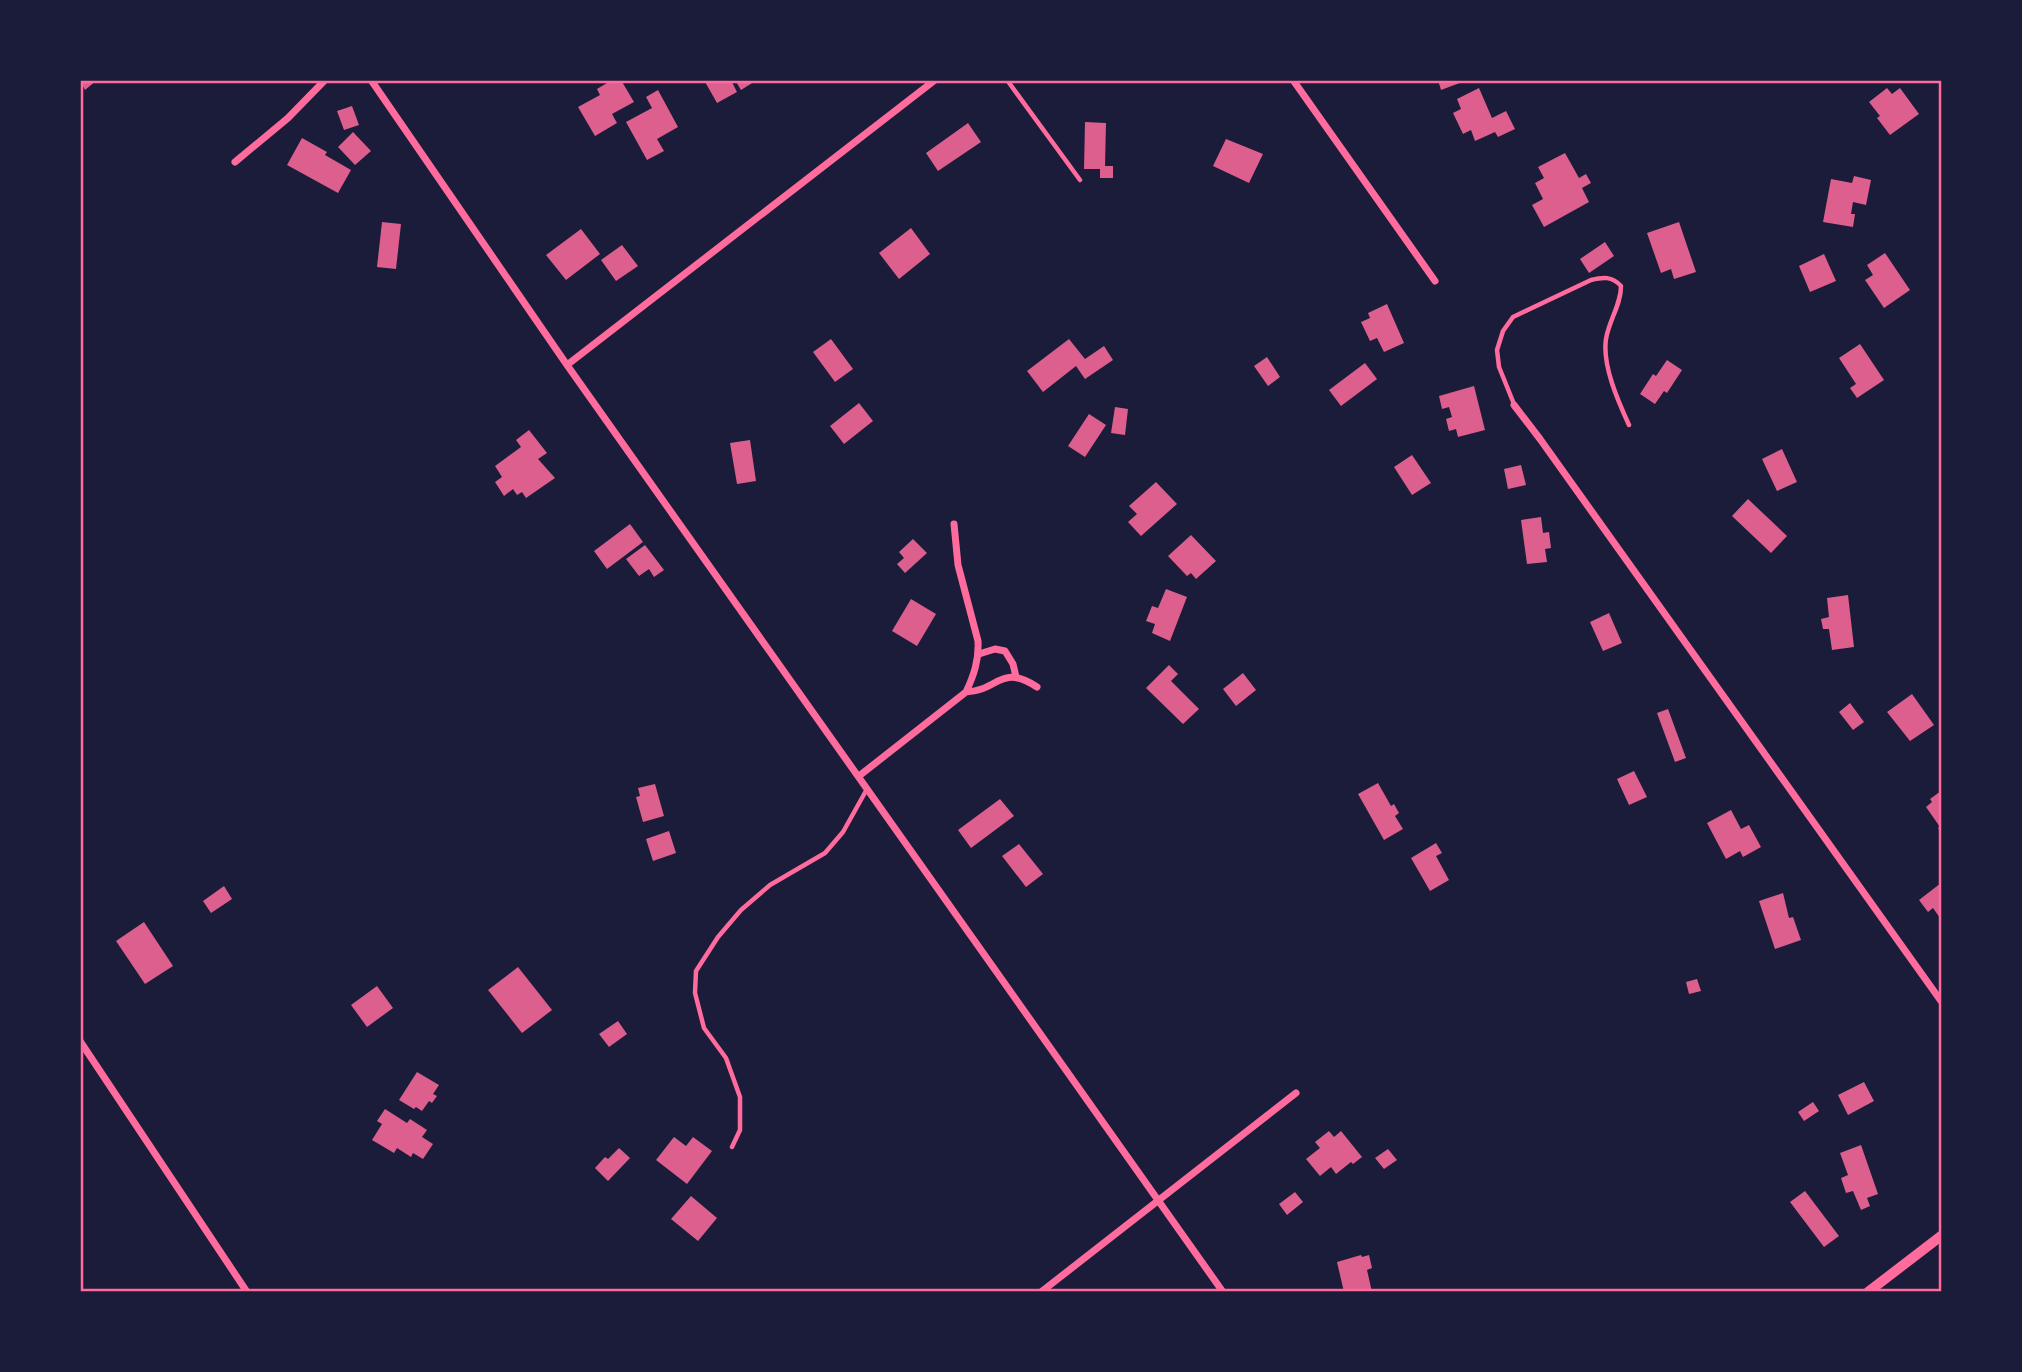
<svg xmlns="http://www.w3.org/2000/svg" width="2022" height="1372" viewBox="0 0 2022 1372" font-family="'Nunito Sans',sans-serif">
<style>
.building{fill:#dd5f8e}
.lines{fill:none;stroke-linecap:round;stroke-linejoin:round}
.service{stroke:#ff6b9d;stroke-width:4.5}
.minor{stroke:#ff6b9d;stroke-width:7}
.tertiary{stroke:#ff6b9d;stroke-width:10}
.neatline{fill:none;stroke:#ff6b9d;stroke-width:2.5}
</style>
<rect width="100%" height="100%" fill="#1b1b3a"/>
<path class="building" d="M 80,80 L 97,80 L 85,90 Z
M 612,80 L 621,80 L 634,102 L 612,114 L 617,123 L 595,136 L 578,107 L 600,95 L 597,89 Z
M 704,80 L 731,80 L 737,92 L 717,103 Z
M 735,80 L 757,80 L 741,90 Z
M 1438,80 L 1465,80 L 1465,81 L 1441,90 Z
M 1479,88 L 1492,118 L 1506,111 L 1515,129 L 1498,137 L 1495,132 L 1475,141 L 1471,130 L 1463,134 L 1453,113 L 1461,109 L 1457,99 Z
M 1887,88 L 1892,94 L 1900,88 L 1919,114 L 1890,135 L 1877,118 L 1880,116 L 1869,102 Z
M 658,90 L 678,127 L 657,139 L 664,151 L 647,160 L 626,122 L 652,108 L 646,97 Z
M 352,106 L 359,125 L 344,130 L 337,111 Z
M 1085,122 L 1106,123 L 1105,166 L 1113,166 L 1113,178 L 1100,178 L 1100,169 L 1084,169 Z
M 968,123 L 981,142 L 938,171 L 926,153 Z
M 353,132 L 371,151 L 355,165 L 338,147 Z
M 302,138 L 327,152 L 325,155 L 351,170 L 338,193 L 287,165 Z
M 1226,139 L 1263,154 L 1249,183 L 1213,166 Z
M 1565,153 L 1579,178 L 1586,174 L 1591,183 L 1582,188 L 1589,202 L 1544,227 L 1532,205 L 1543,199 L 1535,183 L 1544,178 L 1538,167 Z
M 1854,176 L 1871,180 L 1866,205 L 1853,202 L 1851,214 L 1855,214 L 1853,227 L 1823,222 L 1831,179 L 1852,183 Z
M 382,222 L 401,224 L 396,269 L 377,267 Z
M 1679,222 L 1696,272 L 1674,279 L 1671,269 L 1661,273 L 1647,233 Z
M 911,228 L 930,254 L 899,279 L 879,253 Z
M 581,229 L 600,254 L 566,280 L 546,255 Z
M 1605,242 L 1614,256 L 1589,273 L 1580,259 Z
M 622,245 L 638,266 L 616,281 L 601,260 Z
M 1885,253 L 1910,290 L 1884,308 L 1865,280 L 1873,275 L 1867,265 Z
M 1824,254 L 1836,281 L 1810,292 L 1799,266 Z
M 1387,304 L 1404,343 L 1384,352 L 1377,338 L 1370,341 L 1361,322 L 1370,318 L 1368,313 Z
M 831,339 L 853,369 L 835,382 L 813,352 Z
M 1069,339 L 1085,359 L 1104,346 L 1113,360 L 1085,379 L 1076,366 L 1043,392 L 1027,371 Z
M 1860,344 L 1884,380 L 1857,398 L 1850,388 L 1856,384 L 1839,358 Z
M 1267,357 L 1280,377 L 1268,386 L 1254,366 Z
M 1667,360 L 1682,370 L 1667,393 L 1664,391 L 1655,404 L 1640,394 L 1653,374 L 1656,376 Z
M 1365,363 L 1377,379 L 1341,406 L 1329,390 Z
M 1474,386 L 1485,430 L 1458,437 L 1456,429 L 1449,431 L 1446,419 L 1452,417 L 1449,407 L 1442,409 L 1439,396 Z
M 859,403 L 873,421 L 844,444 L 830,426 Z
M 1115,407 L 1128,409 L 1125,435 L 1111,433 Z
M 1089,414 L 1106,425 L 1085,457 L 1068,446 Z
M 529,430 L 547,453 L 538,459 L 555,478 L 526,498 L 522,492 L 517,495 L 513,489 L 504,496 L 495,482 L 502,477 L 495,466 L 521,447 L 516,440 Z
M 750,440 L 756,481 L 737,484 L 730,443 Z
M 1782,449 L 1797,482 L 1777,491 L 1762,459 Z
M 1412,455 L 1431,483 L 1412,495 L 1394,467 Z
M 1521,465 L 1526,485 L 1508,489 L 1504,469 Z
M 1156,482 L 1177,504 L 1141,536 L 1128,522 L 1137,514 L 1129,506 Z
M 1748,499 L 1787,536 L 1771,553 L 1732,516 Z
M 1541,517 L 1543,533 L 1549,532 L 1551,548 L 1545,549 L 1547,562 L 1527,564 L 1521,520 Z
M 630,524 L 643,542 L 607,569 L 594,551 Z
M 1191,535 L 1216,561 L 1196,579 L 1191,573 L 1187,576 L 1168,556 Z
M 913,539 L 927,553 L 905,573 L 897,564 L 904,558 L 899,552 Z
M 645,545 L 664,570 L 654,577 L 649,569 L 639,576 L 626,559 Z
M 1166,589 L 1187,597 L 1170,641 L 1152,633 L 1155,624 L 1146,621 L 1152,606 L 1158,608 Z
M 1848,595 L 1854,647 L 1832,650 L 1829,629 L 1823,629 L 1821,619 L 1829,617 L 1827,598 Z
M 911,599 L 936,614 L 917,646 L 892,631 Z
M 1609,613 L 1622,643 L 1603,651 L 1590,622 Z
M 1169,665 L 1178,674 L 1171,681 L 1199,709 L 1183,724 L 1146,688 Z
M 1243,673 L 1256,690 L 1236,706 L 1223,689 Z
M 1912,694 L 1934,725 L 1910,741 L 1887,712 Z
M 1850,703 L 1864,722 L 1853,730 L 1839,712 Z
M 1668,709 L 1686,758 L 1675,762 L 1657,713 Z
M 1634,771 L 1647,797 L 1629,805 L 1617,779 Z
M 1378,783 L 1391,806 L 1394,804 L 1399,813 L 1395,816 L 1403,829 L 1384,840 L 1358,794 Z
M 655,784 L 664,816 L 643,822 L 636,797 L 640,796 L 638,788 Z
M 1941,791 L 1941,833 L 1938,828 L 1940,827 L 1926,807 L 1932,802 L 1930,799 Z
M 1000,799 L 1014,816 L 971,848 L 958,830 Z
M 1731,810 L 1741,829 L 1749,825 L 1761,847 L 1743,857 L 1740,851 L 1726,859 L 1707,823 Z
M 669,831 L 676,853 L 653,861 L 646,839 Z
M 1436,843 L 1442,853 L 1436,856 L 1449,880 L 1430,891 L 1411,858 Z
M 1019,844 L 1043,874 L 1026,887 L 1002,856 Z
M 1941,883 L 1941,916 L 1940,918 L 1933,908 L 1928,912 L 1919,900 Z
M 224,886 L 232,899 L 211,913 L 203,901 Z
M 1783,893 L 1789,918 L 1793,917 L 1801,940 L 1775,949 L 1759,901 Z
M 144,922 L 173,966 L 145,984 L 116,941 Z
M 518,967 L 552,1010 L 522,1033 L 488,990 Z
M 1697,979 L 1701,991 L 1689,994 L 1686,982 Z
M 377,986 L 393,1008 L 367,1027 L 351,1005 Z
M 618,1021 L 627,1034 L 609,1047 L 599,1034 Z
M 417,1072 L 439,1085 L 433,1094 L 437,1096 L 432,1103 L 429,1101 L 422,1111 L 416,1107 L 414,1109 L 399,1100 Z
M 1864,1082 L 1874,1101 L 1848,1115 L 1838,1095 Z
M 1813,1102 L 1819,1111 L 1804,1121 L 1798,1112 Z
M 385,1109 L 407,1123 L 410,1119 L 427,1130 L 422,1137 L 433,1144 L 423,1159 L 413,1153 L 411,1157 L 397,1148 L 394,1153 L 372,1140 L 382,1124 L 377,1121 Z
M 1329,1131 L 1334,1137 L 1341,1131 L 1362,1157 L 1353,1164 L 1351,1162 L 1336,1174 L 1331,1167 L 1320,1176 L 1306,1159 L 1320,1148 L 1315,1142 Z
M 674,1137 L 686,1146 L 693,1137 L 712,1151 L 687,1184 L 656,1160 Z
M 1861,1145 L 1878,1194 L 1867,1198 L 1870,1206 L 1861,1210 L 1853,1191 L 1846,1193 L 1841,1178 L 1848,1175 L 1840,1153 Z
M 619,1148 L 630,1158 L 608,1181 L 595,1168 L 605,1157 L 608,1159 Z
M 1388,1149 L 1397,1160 L 1384,1169 L 1375,1158 Z
M 1805,1191 L 1839,1236 L 1824,1247 L 1790,1202 Z
M 1295,1192 L 1303,1202 L 1287,1215 L 1279,1204 Z
M 691,1196 L 717,1218 L 698,1241 L 671,1219 Z
M 1361,1255 L 1362,1257 L 1369,1255 L 1372,1268 L 1367,1270 L 1372,1292 L 1344,1292 L 1337,1262 Z"/>
<g class="lines">
<path class="service" d="M 1007,80 L 1080,180
M 1514,404 L 1499,367 L 1497,350 L 1503,331 L 1513,317 L 1591,280 C 1603,277 1612,276 1621,286 C 1621,305 1609,320 1606,339 C 1602,365 1618,401 1629,425
M 732,1147 L 740,1130 L 740,1097 L 726,1058 L 704,1028 L 695,993 L 696,971 L 718,937 L 741,910 L 770,885 L 825,853 L 843,832 L 867,789"/>
<path class="minor" d="M 371,80 L 567,365 L 1223,1292
M 1293,80 L 1435,281
M 235,162 L 288,118 L 325,80
M 567,365 L 935,80
M 1514,405 L 1540,439 L 1941,1001
M 979,654 L 995,649 L 1005,651 L 1013,664 L 1016,677
M 966,692 C 998,691 1001,663 1037,687
M 859,776 L 966,692 C 974,675 979,660 978,641 L 958,565 L 954,524
M 80,1041 L 247,1292
M 1041,1292 L 1296,1093"/>
<path class="tertiary" d="M 1868,1292 L 1941,1236"/>
</g>
<rect width="2022" height="1372" fill="none" stroke="#1b1b3a" stroke-width="164"/>
<rect x="82" y="82" width="1858" height="1208" class="neatline"/>
</svg>
